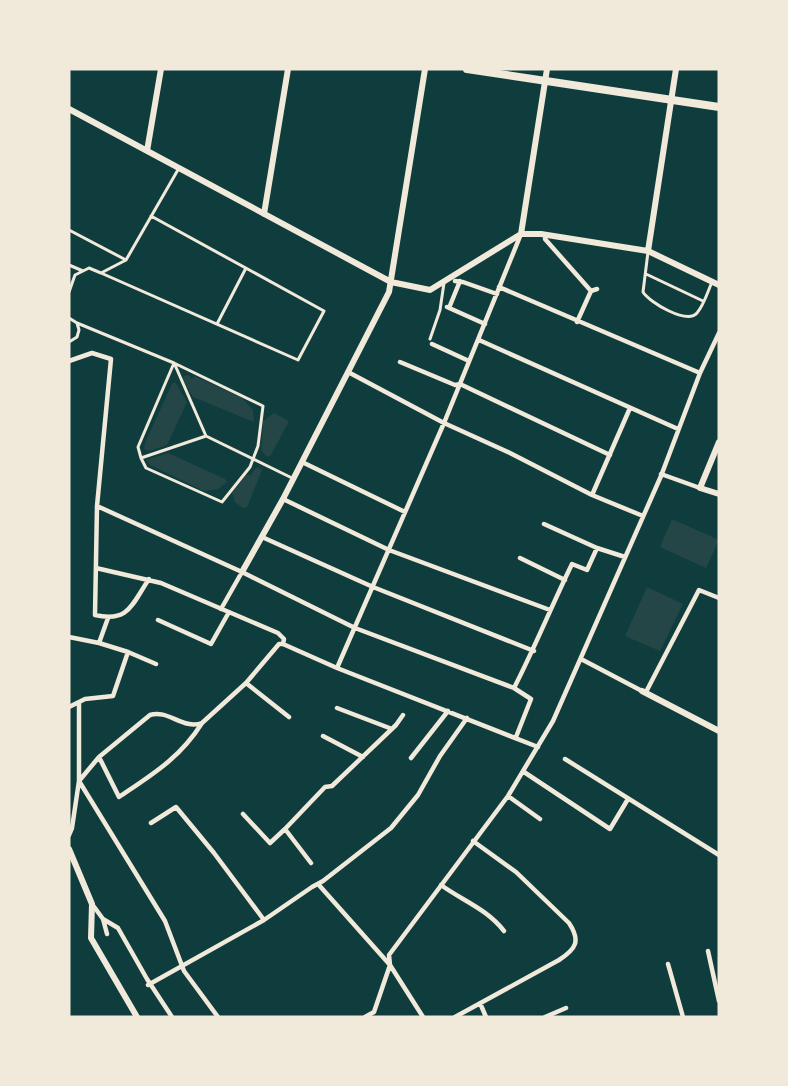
<svg xmlns="http://www.w3.org/2000/svg" width="788" height="1086" viewBox="0 0 788 1086" font-family="'DejaVu Sans',sans-serif">
<style>
.green{fill:#244646}
.lines{fill:none;stroke-linecap:round;stroke-linejoin:round}
.service{stroke:#f1e9da;stroke-width:3}
.pedestrian{stroke:#f1e9da;stroke-width:4.5}
.minor{stroke:#f1e9da;stroke-width:6}
.tertiary{stroke:#f1e9da;stroke-width:8}
</style>
<rect width="100%" height="100%" fill="#0f3d3e"/>
<path class="green" d="M 189,375 L 192,379 L 194,376 L 242,398 L 253,410 L 254,422 L 193,397 L 183,380 L 184,376 Z
M 175,382 L 187,402 L 167,445 L 149,451 L 144,449 L 145,443 L 172,384 Z
M 274,413 L 289,421 L 271,455 L 267,457 L 261,450 L 263,421 Z
M 168,453 L 225,479 L 227,482 L 218,489 L 204,491 L 150,465 L 146,460 Z
M 258,467 L 262,470 L 247,507 L 243,508 L 235,502 L 232,493 L 246,475 L 251,475 L 254,470 Z
M 672,519 L 719,540 L 706,568 L 660,547 Z
M 647,587 L 683,604 L 660,651 L 625,636 Z"/>
<g class="lines">
<path class="service" d="M 151,216 L 324,311 L 298,360 L 101,273 L 126,260 L 179,168
M 69,230 L 126,260
M 648,252 L 643,292 C 649,302 687,325 697,313 C 704,305 708,291 712,282
M 69,265 L 83,271
M 646,274 L 703,301
M 69,292 L 75,275 L 89,268 L 101,273
M 69,318 L 77,323 L 174,363 L 263,406 L 258,446 L 250,467 L 222,502 L 146,468 L 141,458 L 138,447 L 174,363
M 217,324 L 246,268
M 430,339 L 440,310 L 444,283
M 69,342 L 77,337 L 79,330 L 77,323
M 175,365 L 206,436 L 292,478
M 141,458 L 206,436"/>
<path class="pedestrian" d="M 546,235 L 545,239 L 591,291
M 455,281 L 463,282 L 497,294
M 499,287 L 700,373
M 447,307 L 485,324
M 449,308 L 460,281
M 577,322 L 591,291 L 597,289
M 479,340 L 678,429
M 432,344 L 469,361
M 69,361 L 92,353 L 111,359 L 97,506 L 95,615 C 129,623 132,604 149,579
M 400,362 L 455,385 L 460,384 L 610,455
M 348,372 L 444,423 L 510,453 L 592,495 L 643,516
M 302,462 L 405,512
M 661,474 L 700,488
M 592,495 L 630,408
M 283,499 L 389,550 L 550,610
M 97,506 L 242,572 L 355,628 L 514,688 L 531,699 L 516,737
M 544,524 L 597,548 L 625,557
M 262,537 L 373,587 L 534,651
M 520,558 L 565,580
M 96,568 L 161,583 L 278,633 L 284,639 L 283,644
M 221,609 L 242,572
M 158,620 L 211,644 L 229,612
M 69,637 L 99,643 L 108,618
M 283,644 L 337,668 L 538,747
M 128,652 L 156,664
M 581,659 L 642,691
M 337,668 L 444,423 L 521,234
M 246,683 L 289,717
M 514,688 C 535,647 552,605 572,564 L 587,570 L 597,548
M 646,692 L 699,590 L 719,598
M 79,703 L 79,781 L 165,921 L 184,971 L 218,1017
M 69,707 L 85,699 L 113,696 L 128,652 L 99,643
M 337,708 L 392,729
M 323,736 L 363,757
M 99,757 L 119,797 C 153,774 180,758 202,723
M 411,758 L 448,711
M 565,759 L 719,855
M 524,772 L 610,829 L 628,799
M 508,796 L 540,819
M 243,814 L 270,843 L 285,829
M 151,823 L 176,807 L 214,853 L 264,920
M 69,835 L 72,828 L 79,781 L 99,757 L 150,715 C 168,709 183,730 202,723 L 246,683 L 279,644 L 283,644
M 311,863 L 285,829 L 325,787 L 332,786 L 396,725 L 403,715
M 318,884 L 390,965 L 423,1017
M 441,885 C 463,901 487,909 504,931
M 92,904 L 103,919 L 107,934
M 103,919 L 118,928 L 147,979 L 172,1017
M 708,951 L 719,1001
M 668,964 L 683,1017
M 148,985 L 264,920 L 312,887 L 323,881 L 391,828 L 418,795 L 440,756 L 467,718
M 480,1003 L 486,1017
M 365,1017 L 374,1012 L 390,965 L 389,955 L 508,796 L 553,721 L 661,476 L 700,373 L 719,333
M 455,1017 L 559,960 C 576,949 581,941 569,923 L 516,872 L 473,841
M 545,1017 L 566,1008"/>
<path class="minor" d="M 69,109 L 391,282 L 430,290 L 521,234 L 541,234 L 648,251 L 719,285
M 147,151 L 161,69
M 264,214 L 288,69
M 521,234 L 547,69
M 648,251 L 676,69
M 719,442 L 700,488 L 719,494
M 242,572 L 283,499 L 389,292 L 425,69
M 642,691 L 719,731
M 69,849 L 92,904 L 91,938 L 137,1017"/>
<path class="tertiary" d="M 467,69 L 719,107"/>
</g>
<rect width="788" height="1086" fill="none" stroke="#f1e9da" stroke-width="141"/>
</svg>
